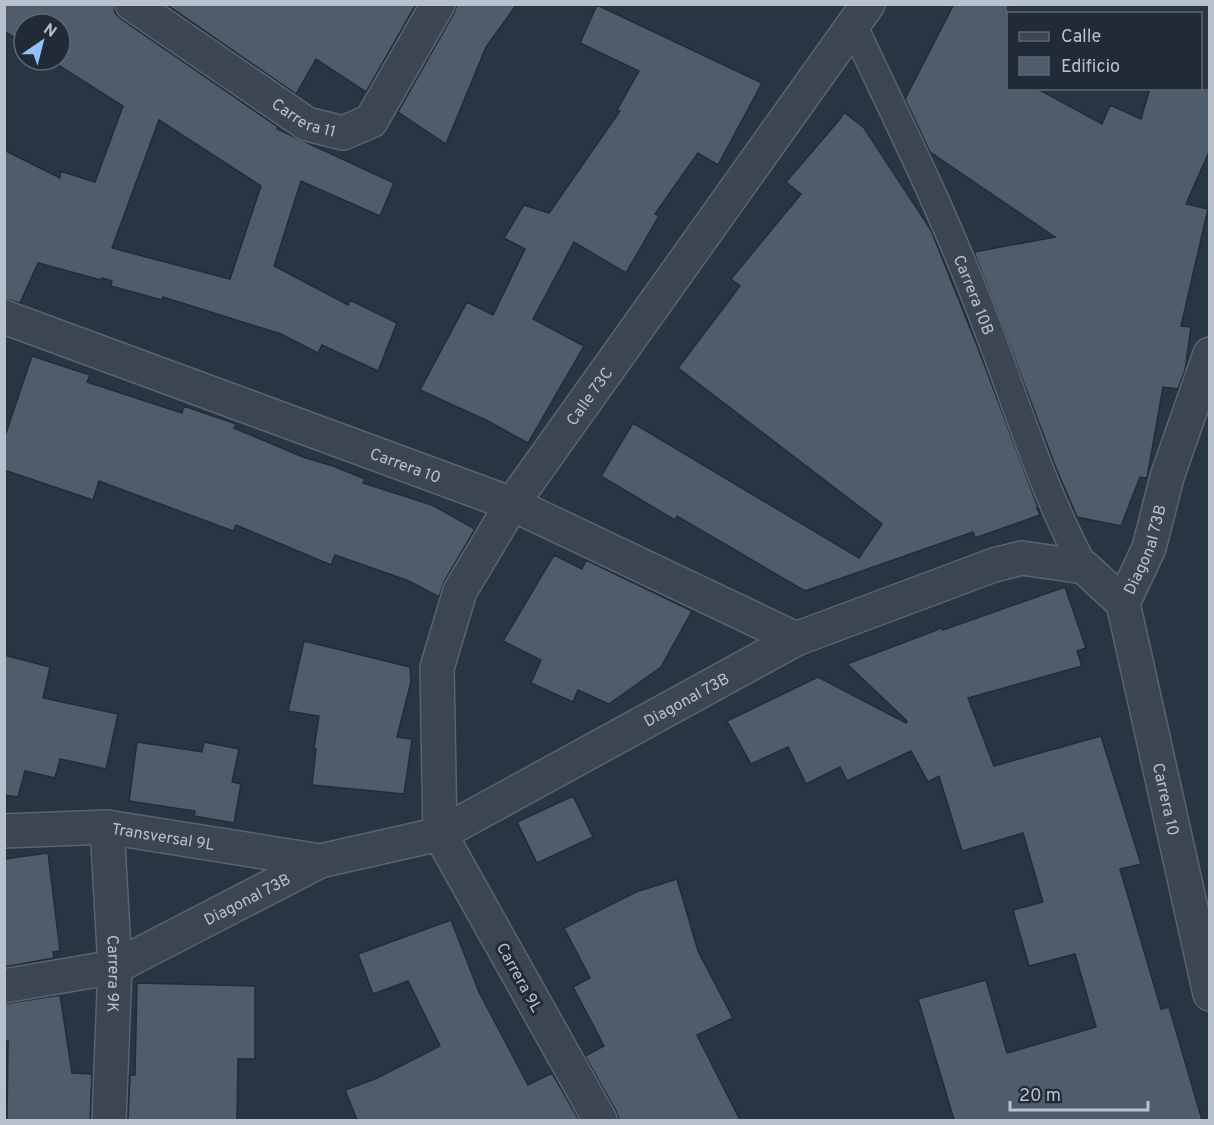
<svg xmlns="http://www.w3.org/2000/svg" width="1214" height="1125" viewBox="0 0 1214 1125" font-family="Overpass,sans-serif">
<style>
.building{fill:#4e5c6b;stroke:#222d39;stroke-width:1.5;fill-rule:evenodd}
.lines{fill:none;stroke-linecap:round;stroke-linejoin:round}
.lane-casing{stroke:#5a646f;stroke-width:30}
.street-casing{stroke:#5a646f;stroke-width:36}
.lane{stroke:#3c4652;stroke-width:27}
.street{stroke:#3c4652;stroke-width:33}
.labels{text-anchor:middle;stroke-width:6;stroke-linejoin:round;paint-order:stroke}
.street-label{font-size:16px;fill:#b9c1cc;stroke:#202b37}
</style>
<rect width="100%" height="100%" fill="#283542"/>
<path class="building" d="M 4,4 L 114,4 L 115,13 L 121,19 L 278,127 L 277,129 L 394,183 L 380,216 L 301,181 L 274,266 L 348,305 L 350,300 L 397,323 L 378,371 L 322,345 L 318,353 L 281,334 L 163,297 L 162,300 L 111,286 L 112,281 L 102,278 L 101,280 L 38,263 L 20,303 L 4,299 L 4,150 L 60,178 L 60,171 L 95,182 L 123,106 L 50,60 L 60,60 L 60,24 L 24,24 L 24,44 L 4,31 ZM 159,120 L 261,186 L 230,279 L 112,248 Z
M 166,4 L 416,4 L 366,92 L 316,59 L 296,94 Z
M 457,4 L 517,4 L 486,47 L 446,144 L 398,112 L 454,13 Z
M 954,4 L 1008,4 L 1008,88 L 1036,88 L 1102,124 L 1110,105 L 1141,119 L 1150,88 L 1209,88 L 1209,152 L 1186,204 L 1208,209 L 1181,326 L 1191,327 L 1185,370 L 1178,389 L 1163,387 L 1147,478 L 1140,477 L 1121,526 L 1077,517 L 1056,468 L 974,252 L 1055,237 L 930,152 L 905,99 Z
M 597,5 L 762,83 L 718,165 L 698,153 L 655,214 L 659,216 L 626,273 L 574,242 L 533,319 L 584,346 L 528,443 L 488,421 L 420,390 L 467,302 L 493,315 L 525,249 L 504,238 L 524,205 L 549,213 L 620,111 L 617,110 L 639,71 L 580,43 Z
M 844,112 L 864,128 L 931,230 L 978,348 L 1039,510 L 1037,509 L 1040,515 L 975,538 L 973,532 L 805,591 L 677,516 L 675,520 L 601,476 L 633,423 L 859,558 L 882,524 L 678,368 L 740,286 L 731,279 L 801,194 L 786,182 L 840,119 Z
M 32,356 L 90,375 L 87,382 L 182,413 L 184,406 L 236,424 L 234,428 L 303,457 L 333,466 L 365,479 L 363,483 L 432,505 L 475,529 L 444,582 L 439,597 L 409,581 L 335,555 L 331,565 L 236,525 L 233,531 L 99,481 L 93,500 L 4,470 L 4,439 Z
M 554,555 L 582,569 L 586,560 L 692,611 L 661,667 L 609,704 L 578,690 L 573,702 L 531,683 L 541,660 L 503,641 Z
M 1065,587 L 1086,648 L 1077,651 L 1082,666 L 968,698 L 994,766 L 1101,736 L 1141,864 L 1120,869 L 1161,1009 L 1169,1007 L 1202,1120 L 954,1120 L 918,999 L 986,980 L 1007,1053 L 1096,1027 L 1075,954 L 1029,966 L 1013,910 L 1043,902 L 1023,833 L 962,851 L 939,776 L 928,782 L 911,751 L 847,781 L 840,767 L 806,784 L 788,747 L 751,764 L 727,721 L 818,677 L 906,723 L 907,721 L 847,664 L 942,628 L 943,630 Z
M 304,641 L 410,667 L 411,682 L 397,737 L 412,739 L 404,794 L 312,785 L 316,749 L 314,749 L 319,716 L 288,711 Z
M 4,655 L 50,667 L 43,698 L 118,714 L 106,769 L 60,759 L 55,778 L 25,771 L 18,797 L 4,795 Z
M 137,742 L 202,752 L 204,742 L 239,749 L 232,782 L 241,784 L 234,823 L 194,816 L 195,811 L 129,801 Z
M 573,796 L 593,837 L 537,863 L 517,822 Z
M 48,853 L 60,951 L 53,952 L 54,958 L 4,967 L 4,859 Z
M 677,879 L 698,951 L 733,1018 L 697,1035 L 740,1120 L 619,1120 L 616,1111 L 585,1056 L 604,1046 L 573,987 L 590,978 L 564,928 L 636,892 Z
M 451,920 L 479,992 L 528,1085 L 552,1073 L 579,1120 L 357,1120 L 345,1090 L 375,1079 L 440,1046 L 408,981 L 373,994 L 358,954 Z
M 137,983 L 255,986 L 255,1059 L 238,1059 L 237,1120 L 128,1120 L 130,1075 L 135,1075 Z
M 60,995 L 72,1073 L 92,1074 L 90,1120 L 7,1120 L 8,1041 L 4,1042 L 4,1004 Z"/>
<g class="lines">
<defs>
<g id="lane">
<path id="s1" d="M 853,25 C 897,119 944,213 981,311 C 1014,395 1041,488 1084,567"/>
</g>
<g id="street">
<path id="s2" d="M 132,4 L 307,124 L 343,133 L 371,121 L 438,4"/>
<path id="s3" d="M 4,317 L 512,504 L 796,639"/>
<path id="s4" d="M 1123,603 L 1210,994"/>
<path id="s5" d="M 1123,603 L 1149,548 L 1167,477 L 1210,354"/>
<path id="s6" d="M 107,827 L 115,967 L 109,1120"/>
<path id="s7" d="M 4,831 L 107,827 L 320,861"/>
<path id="s8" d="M 4,986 L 115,967 L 320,861 L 440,834 L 796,639 L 994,565 L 1022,558 L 1084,567 L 1123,603"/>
<path id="s9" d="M 600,1120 L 440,834 L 437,668 L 460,591 L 512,504 L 868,4"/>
</g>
</defs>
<use href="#lane" class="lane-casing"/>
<use href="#street" class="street-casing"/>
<use href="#lane" class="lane"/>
<use href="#street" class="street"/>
</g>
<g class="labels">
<g class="street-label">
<text dy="6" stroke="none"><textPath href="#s2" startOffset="207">Carrera 11</textPath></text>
<text dy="6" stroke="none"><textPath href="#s1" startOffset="296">Carrera 10B</textPath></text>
<text dy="6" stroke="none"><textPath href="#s9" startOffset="808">Calle 73C</textPath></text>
<text dy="6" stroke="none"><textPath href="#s3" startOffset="428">Carrera 10</textPath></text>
<text dy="6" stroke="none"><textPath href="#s5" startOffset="58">Diagonal 73B</textPath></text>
<text dy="6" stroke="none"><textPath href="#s8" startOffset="747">Diagonal 73B</textPath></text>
<text dy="6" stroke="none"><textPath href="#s4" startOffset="201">Carrera 10</textPath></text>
<text dy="6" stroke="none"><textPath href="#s7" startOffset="160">Transversal 9L</textPath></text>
<text dy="6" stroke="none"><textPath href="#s8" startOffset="261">Diagonal 73B</textPath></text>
<text dy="6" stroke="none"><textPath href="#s6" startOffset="147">Carrera 9K</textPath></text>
<text transform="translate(520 977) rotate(61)" y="6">Carrera 9L</text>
</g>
</g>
<rect width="1214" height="1125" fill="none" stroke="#b9c1cc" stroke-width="12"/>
<rect x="1007" y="12" width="195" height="78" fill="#202b37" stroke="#5d6773" stroke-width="1.5"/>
<rect x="1019" y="32" width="30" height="9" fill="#3c4652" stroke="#5d6773" stroke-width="1.5"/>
<text x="1061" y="42" font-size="18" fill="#b9c1cc">Calle</text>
<rect x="1019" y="57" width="30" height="18" fill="#4e5c6b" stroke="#5d6773" stroke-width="1.5"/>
<text x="1061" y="72" font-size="18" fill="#b9c1cc">Edificio</text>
<g transform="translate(42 42) rotate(35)"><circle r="28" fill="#202b37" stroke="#5d6773" stroke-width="1.5"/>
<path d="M0-4.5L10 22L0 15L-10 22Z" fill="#94c0f6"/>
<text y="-9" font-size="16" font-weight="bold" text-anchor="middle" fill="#b9c1cc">N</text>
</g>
<path d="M1010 1101v9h138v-9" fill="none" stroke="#b9c1cc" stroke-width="3"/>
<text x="1019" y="1101" font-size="18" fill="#b9c1cc" stroke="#202b37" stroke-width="4.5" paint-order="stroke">20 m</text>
</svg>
